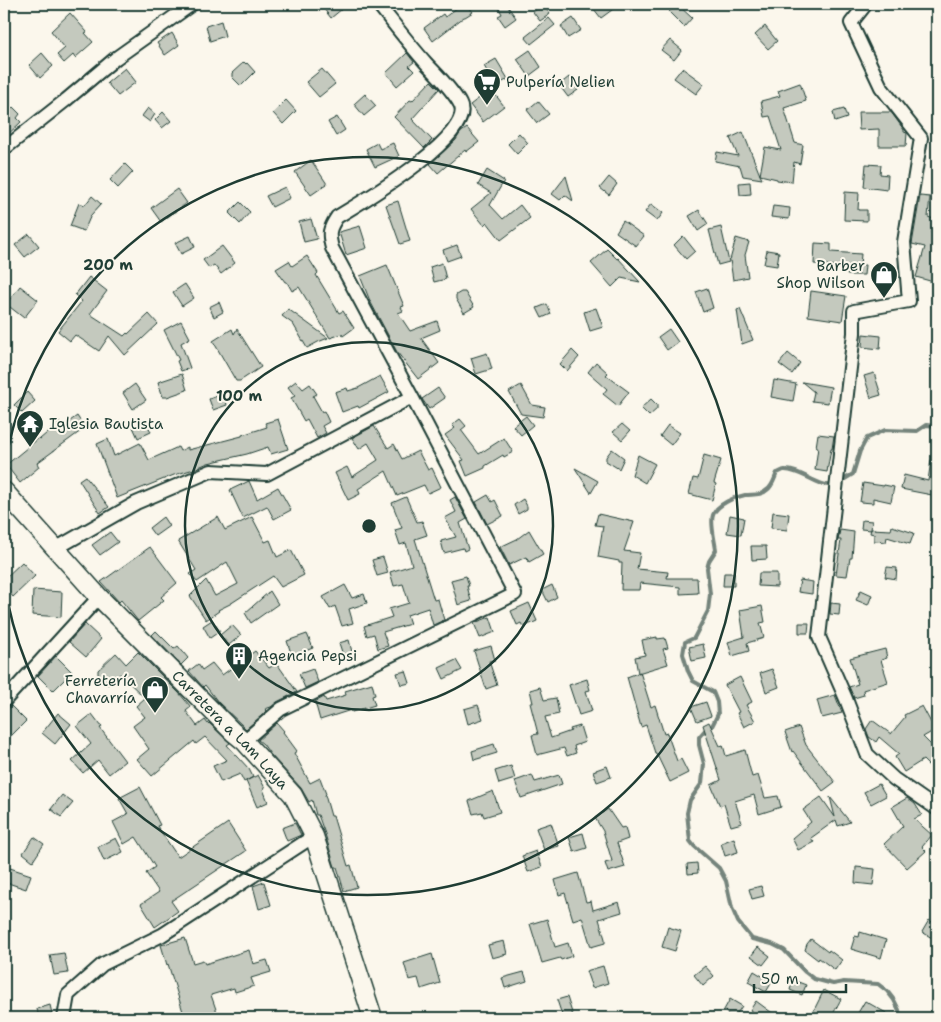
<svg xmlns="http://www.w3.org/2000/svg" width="941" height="1022" viewBox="0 0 941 1022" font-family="'Shantell Sans',sans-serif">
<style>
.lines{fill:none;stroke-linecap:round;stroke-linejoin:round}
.stream{stroke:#74847b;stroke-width:4}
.building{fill:#c4c9be;stroke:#1f3d34}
.street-casing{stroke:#1f3d34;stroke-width:16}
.secondary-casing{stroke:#1f3d34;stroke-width:21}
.street{stroke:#fbf7ec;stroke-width:12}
.secondary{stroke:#fbf7ec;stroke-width:18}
.ring{fill:none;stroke:#1f3d34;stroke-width:2.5}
.labels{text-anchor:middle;stroke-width:4;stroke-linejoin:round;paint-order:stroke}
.poi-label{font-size:15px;fill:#1f3d34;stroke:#fbf7ec;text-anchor:start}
.street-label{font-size:15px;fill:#1f3d34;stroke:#fbf7ec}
.centre{fill:#1f3d34;stroke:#fbf7ec;stroke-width:2.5}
.ring-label{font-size:15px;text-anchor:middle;font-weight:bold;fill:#1f3d34;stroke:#fbf7ec;stroke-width:4;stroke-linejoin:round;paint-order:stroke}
</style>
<rect width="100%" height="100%" fill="#fbf7ec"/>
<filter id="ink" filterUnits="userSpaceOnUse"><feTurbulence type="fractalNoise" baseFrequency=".02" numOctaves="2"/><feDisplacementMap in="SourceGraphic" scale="10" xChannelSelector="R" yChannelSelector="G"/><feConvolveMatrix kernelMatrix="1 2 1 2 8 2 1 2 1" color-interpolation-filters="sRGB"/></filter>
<g filter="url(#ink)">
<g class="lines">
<path class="stream" d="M 840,482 L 853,474 L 860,451 L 867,438 L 885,430 L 917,431 L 926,425 L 937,426
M 834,485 C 818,488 801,469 784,470 C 783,470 778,473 777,473 C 774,479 773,486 767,490 C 761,496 753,494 745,495 C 735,497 717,504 713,515 C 710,523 715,541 716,550 L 709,561 L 707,568 L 710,594 L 708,611 L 694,638 L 685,642 L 683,654 L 688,671 L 693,681 L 713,692 L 717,702 L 718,714 L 712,726 L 705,730 L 699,737 L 699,745 L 704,764 L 702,783 L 690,800 L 687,813 L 690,841 L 694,846 L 719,868 L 726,881 L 732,908 L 738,922 L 752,939 L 772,944 L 784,950 L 805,972 L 814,979 L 833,984 L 844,982 L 878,984 L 887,991 L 894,1000 L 899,1010 L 900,1018"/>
</g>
<path class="building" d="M 320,4 L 348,4 L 331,18 Z
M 462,4 L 467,4 L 473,12 L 465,17 L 464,17 L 433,41 L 424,28 L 443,14 L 445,17 Z
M 497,4 L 506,4 L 516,18 L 505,26 L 498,16 L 502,14 Z
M 590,4 L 620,4 L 601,18 Z
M 677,4 L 692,18 L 684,27 L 669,12 Z
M 543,5 L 550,14 L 540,21 L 533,12 Z
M 70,13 L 87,32 L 85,33 L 93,42 L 75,58 L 73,55 L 64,63 L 57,55 L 65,48 L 51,31 Z
M 549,18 L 555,25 L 531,44 L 525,37 Z
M 573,18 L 581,30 L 568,38 L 561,26 Z
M 221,21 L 225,36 L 210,41 L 206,26 Z
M 765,26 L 777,41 L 768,49 L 755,35 Z
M 172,33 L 179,45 L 165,55 L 157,43 Z
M 670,40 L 682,50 L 674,60 L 661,50 Z
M 530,50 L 541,67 L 529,76 L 517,59 Z
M 42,53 L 53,66 L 40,78 L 29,65 Z
M 407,53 L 414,62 L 409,66 L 414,71 L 397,86 L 386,73 Z
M 496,59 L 508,79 L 496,86 L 484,66 Z
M 244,62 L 246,64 L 247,63 L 255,72 L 241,86 L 232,77 L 232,73 Z
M 125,68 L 136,82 L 118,96 L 107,83 Z
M 682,68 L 704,84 L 696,94 L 674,78 Z
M 322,69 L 335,84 L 319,97 L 306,82 Z
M 569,77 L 578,90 L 568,97 L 559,85 Z
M 431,81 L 439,89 L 412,119 L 432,140 L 424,148 L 394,117 L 410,100 L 412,101 Z
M 800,83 L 806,101 L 784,108 L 795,143 L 803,145 L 800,164 L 794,162 L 792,182 L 777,180 L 777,179 L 760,175 L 762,179 L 743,176 L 740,166 L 715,161 L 717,152 L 738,156 L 730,138 L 743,132 L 760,175 L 765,147 L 781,150 L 770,116 L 764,117 L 761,101 L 780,96 L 778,91 Z
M 491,89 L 504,106 L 483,122 L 470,105 Z
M 365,94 L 376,106 L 364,116 L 354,104 Z
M 286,100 L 296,111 L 283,124 L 273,113 Z
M 538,101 L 549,114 L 537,123 L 527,110 Z
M 13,107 L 20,114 L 17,118 L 21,122 L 4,138 L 4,115 Z
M 148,108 L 155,114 L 150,122 L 142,116 Z
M 844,109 L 847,118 L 835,122 L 833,112 Z
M 163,112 L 171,121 L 162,128 L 155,120 Z
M 858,112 L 891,112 L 904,130 L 904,132 L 907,133 L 906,146 L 879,146 L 879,129 L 859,130 Z
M 337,117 L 345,130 L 336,136 L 328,122 Z
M 467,128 L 479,142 L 466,152 L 465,150 L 438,173 L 430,164 L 456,140 L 460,133 Z
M 519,133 L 528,143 L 517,154 L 508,144 Z
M 377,143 L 380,149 L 393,143 L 399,156 L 375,167 L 366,149 Z
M 311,160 L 327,184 L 311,195 L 295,172 Z
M 125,164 L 133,172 L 118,188 L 110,180 Z
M 866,164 L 881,165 L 880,174 L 888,175 L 887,190 L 864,187 Z
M 487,170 L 504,181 L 490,205 L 503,219 L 520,205 L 530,218 L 501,240 L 487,222 L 484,225 L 471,209 L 491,193 L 478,185 Z
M 566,176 L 573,201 L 565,195 L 560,200 L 552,194 Z
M 609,177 L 617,184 L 609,195 L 600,188 Z
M 750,182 L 751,194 L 740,195 L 739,183 Z
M 285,187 L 290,198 L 272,207 L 266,196 Z
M 177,189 L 187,203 L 161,222 L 151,208 Z
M 845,192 L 859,193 L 858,210 L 867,210 L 867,221 L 844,220 Z
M 92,196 L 101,204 L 91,215 L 84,231 L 70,226 L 79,203 L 85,205 Z
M 920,196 L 930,197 L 928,217 L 934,219 L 931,233 L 937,234 L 937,242 L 933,260 L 937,262 L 937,283 L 916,277 L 925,247 L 912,244 Z
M 398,201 L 410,241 L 400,244 L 386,205 Z
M 240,202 L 250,212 L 240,224 L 229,213 Z
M 651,204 L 663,213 L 657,221 L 645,212 Z
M 773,206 L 790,208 L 789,219 L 771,217 Z
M 699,210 L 708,224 L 698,231 L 689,216 Z
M 311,219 L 317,239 L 304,242 L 299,222 Z
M 623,221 L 644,236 L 636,246 L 616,232 Z
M 360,226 L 367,248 L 346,255 L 339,232 Z
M 721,227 L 729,262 L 718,265 L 709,230 Z
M 29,234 L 39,246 L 25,257 L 15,245 Z
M 190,236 L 195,247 L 181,254 L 175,243 Z
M 683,236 L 695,251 L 686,259 L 674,245 Z
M 736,238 L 749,242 L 745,255 L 748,277 L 733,280 L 730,260 Z
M 815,243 L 831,244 L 831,252 L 861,254 L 860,265 L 865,265 L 864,275 L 847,275 L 848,267 L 814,264 Z
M 457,245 L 461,256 L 447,261 L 443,250 Z
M 222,246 L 235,263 L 221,274 L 214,265 L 209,268 L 203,260 Z
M 607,249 L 617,259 L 618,258 L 640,282 L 621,278 L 612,287 L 591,263 Z
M 767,250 L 779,252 L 777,266 L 764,264 Z
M 307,256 L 318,273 L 316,275 L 339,313 L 343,311 L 354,328 L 343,336 L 342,334 L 330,338 L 299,287 L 292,291 L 287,282 L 285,282 L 276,269 L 289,261 L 292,266 Z
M 442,263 L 446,279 L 434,282 L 430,267 Z
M 387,265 L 404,306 L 401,307 L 403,311 L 398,313 L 410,331 L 437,321 L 440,330 L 421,338 L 439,363 L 418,379 L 397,352 L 370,301 L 360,276 Z
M 89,277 L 107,291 L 90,314 L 124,336 L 127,333 L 128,334 L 149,314 L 158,324 L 125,355 L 109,336 L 99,351 L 75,335 L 70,341 L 58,331 L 82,301 L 75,295 Z
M 185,284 L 194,298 L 182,306 L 173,292 Z
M 20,286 L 38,300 L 24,318 L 6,304 Z
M 707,288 L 713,308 L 703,312 L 696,292 Z
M 811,291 L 846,296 L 842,321 L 808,316 Z
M 461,292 L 465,292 L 474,307 L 464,313 L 456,299 L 456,295 Z
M 219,302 L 223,312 L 214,317 L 209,307 Z
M 547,304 L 551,314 L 542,318 L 537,308 Z
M 596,308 L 603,327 L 590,331 L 584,312 Z
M 288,309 L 328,338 L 318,342 L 307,348 L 293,324 L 282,316 Z
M 740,309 L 753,340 L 742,344 L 737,310 Z
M 181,321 L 190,338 L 181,343 L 190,368 L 181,371 L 177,361 L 179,360 L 164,330 Z
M 232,329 L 234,334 L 237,329 L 261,367 L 240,381 L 236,381 L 213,341 Z
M 669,329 L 678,342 L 667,350 L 658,337 Z
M 863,334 L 881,336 L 880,349 L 862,347 Z
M 572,350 L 579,357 L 567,371 L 560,364 Z
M 487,353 L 492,369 L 476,374 L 471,358 Z
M 788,353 L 800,363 L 792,374 L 779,364 Z
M 596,362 L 608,373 L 606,375 L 629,392 L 618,406 L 603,394 L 607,389 L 588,372 Z
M 874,373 L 881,395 L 871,398 L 864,376 Z
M 182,374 L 187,390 L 167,397 L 163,397 L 158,382 Z
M 380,376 L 389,392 L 359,408 L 358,406 L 342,412 L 335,392 L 347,388 L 348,391 L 358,388 Z
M 774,380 L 796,384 L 793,401 L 771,397 Z
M 296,381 L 303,389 L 310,384 L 317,394 L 313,396 L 322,412 L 324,411 L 329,422 L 322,426 L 326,433 L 317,438 L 307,419 L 304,421 L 291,398 L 295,396 L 288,387 Z
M 802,382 L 831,387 L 828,403 L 812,401 L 814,392 Z
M 135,384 L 146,400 L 133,409 L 123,393 Z
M 521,385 L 532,405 L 545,407 L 543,417 L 521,414 L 509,392 Z
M 438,388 L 445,398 L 429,409 L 422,399 Z
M 27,392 L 35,401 L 22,413 L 14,405 Z
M 223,394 L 227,405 L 213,410 L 209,399 Z
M 651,399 L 657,405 L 657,409 L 649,416 L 641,408 Z
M 77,416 L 85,428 L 37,463 L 39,467 L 20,483 L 6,465 L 39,438 L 40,439 L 60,422 L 63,426 Z
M 526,416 L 533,425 L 521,435 L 513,426 Z
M 278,419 L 288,449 L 271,454 L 268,447 L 247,454 L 208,463 L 194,469 L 174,475 L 117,498 L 97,444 L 108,439 L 114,456 L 140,443 L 149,460 L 178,447 L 180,451 L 188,447 L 188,450 L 242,436 L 242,435 L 267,427 L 265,423 Z
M 460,419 L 466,426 L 461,430 L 479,454 L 504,438 L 513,452 L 504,457 L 503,455 L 485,466 L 485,468 L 467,476 L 461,461 L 464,460 L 445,435 L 455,428 L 452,425 Z
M 146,421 L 151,432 L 138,438 L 133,427 Z
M 622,424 L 630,431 L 622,440 L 613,432 Z
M 668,425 L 680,433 L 671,445 L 660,436 Z
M 374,426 L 388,448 L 394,444 L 402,459 L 418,451 L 428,470 L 432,468 L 441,487 L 428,493 L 424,485 L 397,496 L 386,471 L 358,489 L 360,494 L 348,500 L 335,473 L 347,467 L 352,477 L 378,460 L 368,443 L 359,449 L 352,438 Z
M 818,434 L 834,436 L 832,449 L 831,449 L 827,472 L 815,470 L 818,447 L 816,447 Z
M 612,449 L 624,458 L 619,469 L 606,461 L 606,457 Z
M 638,455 L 655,464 L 645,483 L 632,475 Z
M 704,455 L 721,460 L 714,483 L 716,484 L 712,500 L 689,494 L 693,478 L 698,479 Z
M 931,460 L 937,461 L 937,496 L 901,489 L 904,475 L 928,481 Z
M 575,468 L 598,481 L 591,493 Z
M 85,476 L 109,507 L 100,513 L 79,480 Z
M 249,481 L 257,499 L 278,487 L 291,510 L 274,519 L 267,506 L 243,518 L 230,490 Z
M 863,483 L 884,486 L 884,485 L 894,487 L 891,502 L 873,498 L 873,503 L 860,502 Z
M 488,495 L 492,502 L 495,500 L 503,516 L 487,524 L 476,502 Z
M 406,497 L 417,522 L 422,521 L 427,535 L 415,539 L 434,600 L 438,599 L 444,620 L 433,625 L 428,608 L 407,615 L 410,624 L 383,632 L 388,646 L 378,649 L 374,634 L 367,636 L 364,626 L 392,617 L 389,609 L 409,603 L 403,584 L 394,586 L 390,572 L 412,565 L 406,543 L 400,545 L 395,530 L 402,528 L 392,503 Z
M 455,497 L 467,519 L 460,523 L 468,549 L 464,551 L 463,548 L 444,553 L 441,541 L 456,537 L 445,518 L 456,512 L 450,500 Z
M 523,499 L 527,506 L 527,509 L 518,514 L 514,505 Z
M 773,512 L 789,514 L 787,530 L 771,528 Z
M 598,514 L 634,522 L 624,551 L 640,553 L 637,569 L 668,572 L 667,578 L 697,578 L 698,593 L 680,594 L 680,587 L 640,583 L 639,590 L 621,590 L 622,563 L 619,563 L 619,561 L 598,557 L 603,526 L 595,525 Z
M 730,515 L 744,518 L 741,535 L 727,533 Z
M 163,517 L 169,526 L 155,536 L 149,528 Z
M 218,517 L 225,530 L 252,517 L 265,542 L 270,540 L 277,557 L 291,550 L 304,575 L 281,587 L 273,576 L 230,604 L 218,610 L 219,611 L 206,620 L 190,596 L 206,580 L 215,596 L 238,584 L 227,562 L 197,582 L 190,574 L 196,570 L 178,541 Z
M 862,520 L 872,521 L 871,530 L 861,529 Z
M 892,526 L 914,533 L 910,544 L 887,537 L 886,542 L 874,541 L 874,534 L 870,533 L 871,529 L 891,530 Z
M 529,530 L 543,554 L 529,562 L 526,557 L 509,565 L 500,547 L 517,539 Z
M 840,530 L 854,532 L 852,558 L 850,558 L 847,576 L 836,575 L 841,540 L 838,540 Z
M 110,532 L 118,542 L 100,555 L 92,545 Z
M 751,546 L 766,546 L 767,559 L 752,560 Z
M 150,547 L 177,583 L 161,597 L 164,600 L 138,621 L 121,600 L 119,602 L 101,582 Z
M 383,557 L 388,573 L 377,576 L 372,560 Z
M 22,562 L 35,576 L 13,597 L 4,586 L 4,579 Z
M 887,567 L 897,568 L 896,579 L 885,577 Z
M 724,573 L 734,573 L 734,586 L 723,586 Z
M 759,573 L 777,573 L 777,587 L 758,586 Z
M 466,576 L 469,586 L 467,586 L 471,601 L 458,605 L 451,580 Z
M 800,580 L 813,582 L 812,594 L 798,592 Z
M 345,585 L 352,598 L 364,594 L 367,603 L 349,609 L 353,623 L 342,626 L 335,606 L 330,609 L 323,597 Z
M 552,585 L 557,597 L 548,602 L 542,590 Z
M 33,590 L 62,592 L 61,617 L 32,615 Z
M 861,590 L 872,595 L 868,605 L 856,600 Z
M 270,591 L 278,604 L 251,623 L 245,613 Z
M 529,603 L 537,621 L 523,627 L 521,623 L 517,625 L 511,611 Z
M 831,603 L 840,604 L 839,615 L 830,614 Z
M 762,606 L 765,622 L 760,623 L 764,638 L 747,643 L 749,651 L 732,656 L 728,642 L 744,637 L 740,610 Z
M 490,617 L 495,632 L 480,638 L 474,623 Z
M 212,620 L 220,631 L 210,638 L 203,626 Z
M 799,623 L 809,623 L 808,633 L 799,633 Z
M 85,624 L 101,639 L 86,657 L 69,642 Z
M 232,625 L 241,635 L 229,645 L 220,635 Z
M 156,631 L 174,649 L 178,646 L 188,658 L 181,665 L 152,635 Z
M 307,634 L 313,648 L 292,656 L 287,641 Z
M 657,637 L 657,639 L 665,638 L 668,648 L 663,649 L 668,664 L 638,673 L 635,657 L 645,655 L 642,640 Z
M 349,640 L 352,652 L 343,655 L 339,643 Z
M 703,644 L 706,658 L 692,661 L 689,647 Z
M 491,646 L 495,660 L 489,661 L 497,685 L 486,689 L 474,651 Z
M 885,649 L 887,658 L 881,660 L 888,682 L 863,690 L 864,695 L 854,698 L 849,687 L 858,684 L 850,658 Z
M 255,651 L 269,668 L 274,665 L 278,665 L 297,692 L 277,702 L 271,707 L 265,709 L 267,711 L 246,729 L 218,702 L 205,685 L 203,687 L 189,671 L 198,664 L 202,670 L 212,663 L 222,675 Z
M 138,652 L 179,693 L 191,707 L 186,711 L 197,726 L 205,720 L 208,724 L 209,723 L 230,743 L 227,745 L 249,769 L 253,777 L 244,782 L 240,774 L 221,782 L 213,766 L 227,760 L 205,737 L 196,744 L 194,741 L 152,776 L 137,759 L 149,749 L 133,726 L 145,717 L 136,706 L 145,698 L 120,674 L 108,685 L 98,674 L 98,670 L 116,653 L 126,664 Z
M 56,656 L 72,672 L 53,691 L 38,676 Z
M 456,660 L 462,670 L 444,679 L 439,668 Z
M 313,669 L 318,682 L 305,688 L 299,674 Z
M 772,669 L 779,687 L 766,692 L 760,673 Z
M 406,671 L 410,683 L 401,685 L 397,673 Z
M 640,672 L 651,707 L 655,705 L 664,734 L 667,733 L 677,761 L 681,759 L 688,773 L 670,782 L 656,753 L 655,753 L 646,725 L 641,727 L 627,677 Z
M 740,677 L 752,702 L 746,705 L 755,721 L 744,727 L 737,713 L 739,712 L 725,685 Z
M 587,679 L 590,690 L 586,691 L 592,711 L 579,715 L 569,685 Z
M 372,683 L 375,695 L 372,696 L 375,705 L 352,712 L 351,710 L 320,720 L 315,702 L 324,697 L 326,701 L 346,695 L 345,691 Z
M 540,687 L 544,700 L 556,698 L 559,714 L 545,717 L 551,738 L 571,731 L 570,729 L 580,726 L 585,742 L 574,746 L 576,753 L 567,756 L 564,748 L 537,755 L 532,735 L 538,734 L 530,703 L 533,703 L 530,690 Z
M 835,695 L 842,713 L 822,718 L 817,700 Z
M 706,702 L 711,716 L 697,721 L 691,707 Z
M 478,705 L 483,719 L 468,724 L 464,709 Z
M 11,706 L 26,721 L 9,738 L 4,733 L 4,712 Z
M 922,706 L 935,730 L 923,737 L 937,751 L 937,759 L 930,767 L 923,760 L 904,772 L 895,757 L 899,754 L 879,737 L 876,742 L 869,737 L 866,729 L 872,720 L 891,734 L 905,717 L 904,715 Z
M 58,713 L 71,724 L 55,744 L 42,733 Z
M 92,714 L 102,727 L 100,728 L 125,761 L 109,774 L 98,760 L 83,773 L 72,761 L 91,744 L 77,726 Z
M 709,722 L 720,746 L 723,745 L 726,756 L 745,750 L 752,777 L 758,775 L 765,798 L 778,796 L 781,807 L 759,814 L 754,795 L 735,801 L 742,823 L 731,826 L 724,804 L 720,806 L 711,785 L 721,780 L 703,725 Z
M 277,723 L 284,731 L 283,732 L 297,751 L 294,753 L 310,783 L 320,778 L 326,794 L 325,795 L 331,816 L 333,816 L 348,866 L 351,865 L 357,887 L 344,891 L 337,867 L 335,867 L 325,834 L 318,815 L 316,815 L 312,800 L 309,802 L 301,788 L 270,754 L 263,744 L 258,740 Z
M 799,727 L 806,745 L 835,782 L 823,791 L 793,751 L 792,752 L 785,732 Z
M 494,744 L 497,753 L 474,760 L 472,751 Z
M 511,766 L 515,779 L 499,784 L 495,771 Z
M 607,766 L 611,777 L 597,782 L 593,771 Z
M 258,775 L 265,788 L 263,789 L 268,802 L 257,807 L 246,781 Z
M 532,775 L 535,782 L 559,775 L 562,784 L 521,798 L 515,781 Z
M 879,784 L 886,796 L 871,804 L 864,792 Z
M 140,787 L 160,825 L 157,826 L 178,857 L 228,823 L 246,851 L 171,901 L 178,911 L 155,927 L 141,904 L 159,892 L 146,873 L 155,867 L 136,837 L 124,844 L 113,822 L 128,814 L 119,798 Z
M 493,791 L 500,812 L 484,817 L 482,812 L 473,814 L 469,801 Z
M 62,795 L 73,803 L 61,817 L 51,809 Z
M 821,797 L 835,817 L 830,797 L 850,822 L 838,826 L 836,820 L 811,838 L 814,842 L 798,850 L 792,838 L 811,822 L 803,810 Z
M 907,798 L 915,804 L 922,815 L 914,819 L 932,835 L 922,847 L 926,851 L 907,868 L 884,844 L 903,826 L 892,807 Z
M 608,809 L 621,828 L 625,827 L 628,839 L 617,843 L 625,867 L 608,872 L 605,863 L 612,861 L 603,831 L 595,818 Z
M 295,823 L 301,835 L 287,841 L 282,828 Z
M 551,823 L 559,846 L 544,850 L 536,828 Z
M 583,833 L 587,848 L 574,852 L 569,837 Z
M 34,837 L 44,844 L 33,861 L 23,853 Z
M 116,838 L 123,852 L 104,861 L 98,847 Z
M 734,838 L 738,852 L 725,856 L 721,843 Z
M 536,851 L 542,867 L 528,872 L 522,856 Z
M 697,863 L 698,873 L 688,874 L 687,864 Z
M 856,867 L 875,869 L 873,885 L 855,883 Z
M 10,868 L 31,875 L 26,889 L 5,882 Z
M 578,873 L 586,902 L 591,901 L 593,910 L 619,902 L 622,912 L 599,919 L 605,939 L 605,943 L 591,947 L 582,917 L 573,920 L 565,893 L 559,895 L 555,880 Z
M 264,882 L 271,905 L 259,909 L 253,886 Z
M 761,886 L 764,896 L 752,899 L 749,889 Z
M 547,919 L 555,947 L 568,943 L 572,956 L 561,960 L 560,958 L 542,963 L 530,924 Z
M 929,920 L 937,925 L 937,941 L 922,932 Z
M 668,927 L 681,931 L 675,951 L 662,947 Z
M 860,932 L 886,940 L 881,958 L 851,949 L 855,936 L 859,937 Z
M 185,938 L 193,963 L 203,960 L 205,964 L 249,950 L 253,964 L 267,960 L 271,972 L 251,978 L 254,986 L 235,992 L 234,988 L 211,995 L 219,1018 L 185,1018 L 168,964 L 167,965 L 161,945 Z
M 811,939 L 828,952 L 829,950 L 842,960 L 835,970 L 819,958 L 818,960 L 805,950 L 807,944 Z
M 504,941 L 507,954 L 492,958 L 488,945 Z
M 758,947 L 770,956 L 763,965 L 751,956 Z
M 64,953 L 68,973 L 54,975 L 50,955 Z
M 432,954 L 440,983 L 421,989 L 418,978 L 409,980 L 404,963 Z
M 603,966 L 608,983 L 592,988 L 586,971 Z
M 705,966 L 714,976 L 703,986 L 694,975 Z
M 754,971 L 772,982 L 766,992 L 748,982 Z
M 524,972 L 527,981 L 505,988 L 502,978 Z
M 793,980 L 806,985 L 802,995 L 790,990 Z
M 824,990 L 841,999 L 831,1018 L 810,1018 Z
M 567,997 L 573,1016 L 563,1018 L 557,1000 Z
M 730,999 L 742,1006 L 734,1018 L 731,1018 L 724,1010 Z
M 756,1001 L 779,1018 L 761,1018 L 750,1010 Z
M 865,1001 L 895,1018 L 855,1018 Z
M 50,1005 L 53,1018 L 39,1018 L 37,1009 Z"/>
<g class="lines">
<defs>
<path id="street" d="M 866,4 L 851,23 L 881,87 L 921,138 L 904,242 L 909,301 L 854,311 L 854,333 L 819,637 L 846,699 L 867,754 L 894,779 L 937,809
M 935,4 L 937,6
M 4,149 L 66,100 L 116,58 L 192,4
M 55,549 L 136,503 L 211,471 L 267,474 L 412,397 L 332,248 C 328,233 329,229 337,217 C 360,203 477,135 460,104 C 452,89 438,76 426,63 C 409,44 394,24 378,4
M 4,701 L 99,597
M 244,741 L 281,709 L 515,594 L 412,397
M 64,1018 L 68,995 L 103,964 L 162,935 L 314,836"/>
<g id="secondary">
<path id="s1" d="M 4,491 L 99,597 L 233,732 L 244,741 L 293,795 L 314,836 L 373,1018"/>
</g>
</defs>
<use href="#street" class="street-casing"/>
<use href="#secondary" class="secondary-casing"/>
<use href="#street" class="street"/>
<use href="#secondary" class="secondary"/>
</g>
</g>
<g class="ring">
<circle cx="369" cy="526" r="184"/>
<path d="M4 471A369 369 0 1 1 4 581"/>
</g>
<defs>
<symbol id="supermarket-pin" viewBox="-11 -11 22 30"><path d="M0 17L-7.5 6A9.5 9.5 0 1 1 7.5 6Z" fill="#1f3d34" stroke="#fbf7ec"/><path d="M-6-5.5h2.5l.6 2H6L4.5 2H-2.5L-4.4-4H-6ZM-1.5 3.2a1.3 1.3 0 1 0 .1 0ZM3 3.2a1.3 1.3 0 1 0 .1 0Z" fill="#fff"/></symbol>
<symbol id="shop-pin" viewBox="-11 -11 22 30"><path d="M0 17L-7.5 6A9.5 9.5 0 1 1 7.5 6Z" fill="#1f3d34" stroke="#fbf7ec"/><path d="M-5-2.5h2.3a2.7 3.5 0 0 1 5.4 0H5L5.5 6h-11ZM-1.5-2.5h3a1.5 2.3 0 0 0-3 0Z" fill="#fff"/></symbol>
<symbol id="temple-pin" viewBox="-11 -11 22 30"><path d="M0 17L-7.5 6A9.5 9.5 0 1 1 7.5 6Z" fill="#1f3d34" stroke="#fbf7ec"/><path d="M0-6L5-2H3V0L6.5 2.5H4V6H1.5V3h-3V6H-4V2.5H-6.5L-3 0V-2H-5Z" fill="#fff"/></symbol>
<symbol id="building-pin" viewBox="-11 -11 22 30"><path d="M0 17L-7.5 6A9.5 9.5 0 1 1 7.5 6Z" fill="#1f3d34" stroke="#fbf7ec"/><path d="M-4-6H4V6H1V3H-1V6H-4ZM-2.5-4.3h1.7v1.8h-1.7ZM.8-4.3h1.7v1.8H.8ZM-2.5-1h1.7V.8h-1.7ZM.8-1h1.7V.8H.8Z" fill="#fff"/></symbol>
</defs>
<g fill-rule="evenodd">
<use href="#supermarket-pin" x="471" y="66" width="32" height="43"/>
<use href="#shop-pin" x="868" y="259" width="32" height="43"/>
<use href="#temple-pin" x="14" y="408" width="32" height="43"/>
<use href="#building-pin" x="223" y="640" width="32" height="43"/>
<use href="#shop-pin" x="139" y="674" width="32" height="43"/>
</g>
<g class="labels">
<g class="poi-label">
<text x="506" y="87">Pulpería Nelien</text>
<text x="865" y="271" text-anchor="end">Barber<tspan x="865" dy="17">Shop Wilson</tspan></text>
<text x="49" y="429">Iglesia Bautista</text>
<text x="258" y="661">Agencia Pepsi</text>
<text x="136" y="686" text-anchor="end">Ferretería<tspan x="136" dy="17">Chavarría</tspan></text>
</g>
<g class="street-label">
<text dy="5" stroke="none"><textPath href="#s1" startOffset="329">Carretera a Lam Laya</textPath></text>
</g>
</g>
<circle cx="369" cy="526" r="8" class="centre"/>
<g class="ring-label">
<text x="108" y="270">200 m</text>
<text x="239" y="401">100 m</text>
</g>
<rect width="941" height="1022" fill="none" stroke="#fbf7ec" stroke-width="20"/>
<rect x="10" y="10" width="921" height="1002" fill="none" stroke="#1f3d34" stroke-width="2" filter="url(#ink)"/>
<path d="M754 984v8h92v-8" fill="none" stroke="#1f3d34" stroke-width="2.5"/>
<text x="761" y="984" font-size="15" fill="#1f3d34" stroke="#fbf7ec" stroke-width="4" paint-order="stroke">50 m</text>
</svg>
